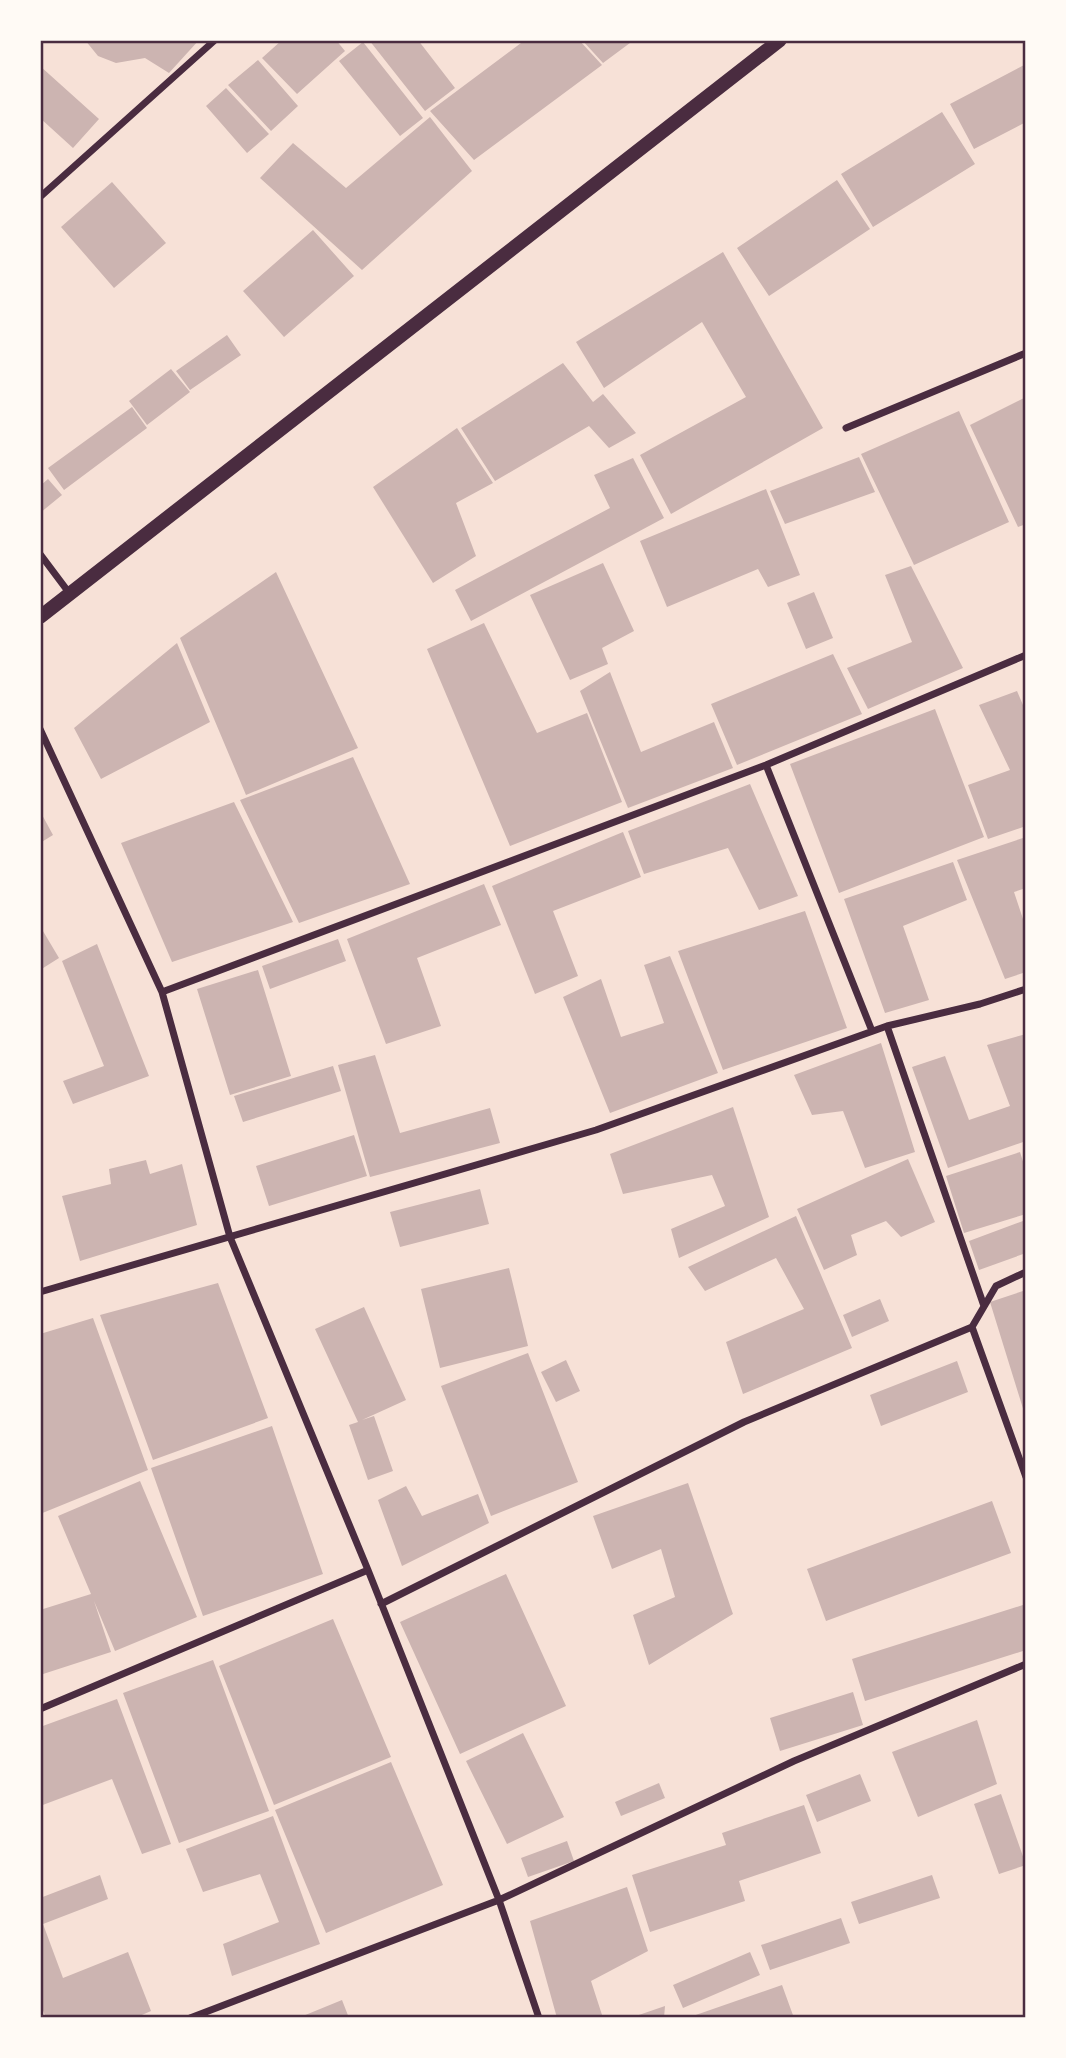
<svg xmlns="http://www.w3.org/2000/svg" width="1066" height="2058" viewBox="0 0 1066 2058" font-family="'Fira Sans',sans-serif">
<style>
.building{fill:#ccb4b1}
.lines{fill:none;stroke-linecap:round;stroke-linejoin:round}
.minor{stroke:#4a2c40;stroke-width:7}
.secondary{stroke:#4a2c40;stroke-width:14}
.neatline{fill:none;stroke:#4a2c40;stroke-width:2.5}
</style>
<rect width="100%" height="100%" fill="#f7e1d7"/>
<path class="building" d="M 85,40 L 199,40 L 169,73 L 145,58 L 116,63 L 98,56 Z
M 282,40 L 336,40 L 345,51 L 297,94 L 262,58 Z
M 369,40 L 418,40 L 455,88 L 425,111 Z
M 525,40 L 579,40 L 602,65 L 474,160 L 430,111 Z
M 582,40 L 634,40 L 603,63 Z
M 363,42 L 423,118 L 400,136 L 339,61 Z
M 258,60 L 298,106 L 271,131 L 228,85 Z
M 1026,64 L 1026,122 L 974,149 L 950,104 Z
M 40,66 L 99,119 L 73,148 L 40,118 Z
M 226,88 L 269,134 L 247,153 L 206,106 Z
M 942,112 L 975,164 L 873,227 L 841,174 Z
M 430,117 L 472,171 L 362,270 L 260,178 L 293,143 L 346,188 Z
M 837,180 L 870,229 L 769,296 L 737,248 Z
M 112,182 L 166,243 L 114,288 L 61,227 Z
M 313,230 L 354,276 L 284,337 L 243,291 Z
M 723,252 L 823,428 L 671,514 L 640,455 L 746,397 L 702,322 L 604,388 L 576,342 Z
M 227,335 L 241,355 L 190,390 L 176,371 Z
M 563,363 L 593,402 L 603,394 L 636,433 L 609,448 L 589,426 L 495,481 L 461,428 Z
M 171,369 L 190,392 L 147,425 L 129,401 Z
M 1026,397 L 1026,524 L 1018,527 L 970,425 Z
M 132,407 L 147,428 L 64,490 L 48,468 Z
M 959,411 L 1009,522 L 914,565 L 861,454 Z
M 457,428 L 493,483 L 456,503 L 476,556 L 433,583 L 373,487 Z
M 859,457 L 875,492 L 785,524 L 770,491 Z
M 633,458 L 664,518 L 471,621 L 455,590 L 610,508 L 594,475 Z
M 48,479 L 62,495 L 40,513 L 40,486 Z
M 766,489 L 800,575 L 768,587 L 758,569 L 667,607 L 640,541 Z
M 603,563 L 634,631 L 602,648 L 608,664 L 570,680 L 530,595 Z
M 911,566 L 963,668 L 868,709 L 847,668 L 912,642 L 885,575 Z
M 276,572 L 358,748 L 246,795 L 180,638 Z
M 814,592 L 833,638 L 806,649 L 787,603 Z
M 484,623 L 537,733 L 587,713 L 622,802 L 510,846 L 427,649 Z
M 177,643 L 210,722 L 101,779 L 74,728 Z
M 833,654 L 862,714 L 737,765 L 711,704 Z
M 610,672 L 641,752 L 714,722 L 733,768 L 628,808 L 580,691 Z
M 1017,691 L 1026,712 L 1026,826 L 988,839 L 968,785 L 1010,770 L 979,705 Z
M 935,709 L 984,837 L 839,893 L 790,764 Z
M 353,757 L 410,884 L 299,923 L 240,800 Z
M 750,784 L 798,896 L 759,910 L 728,848 L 644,874 L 628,831 Z
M 234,802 L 293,922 L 172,962 L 121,843 Z
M 40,811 L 53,835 L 40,843 Z
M 623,832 L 641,877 L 553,911 L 578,976 L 535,994 L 492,886 Z
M 1026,837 L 1026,888 L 1014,892 L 1026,928 L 1026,972 L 1005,979 L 957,860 Z
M 953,862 L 967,900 L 903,926 L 929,1000 L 885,1013 L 844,899 Z
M 484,884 L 501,925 L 417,958 L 441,1026 L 386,1044 L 347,939 Z
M 805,911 L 847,1028 L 723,1070 L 678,951 Z
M 40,926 L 59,958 L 40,970 Z
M 338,939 L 346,961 L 270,989 L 262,966 Z
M 97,944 L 149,1076 L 73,1104 L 63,1081 L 104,1066 L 62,961 Z
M 670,956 L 718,1073 L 610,1113 L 563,997 L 601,979 L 621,1037 L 664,1023 L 644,965 Z
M 258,970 L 291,1076 L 230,1095 L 197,989 Z
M 1026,1034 L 1026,1141 L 948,1168 L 912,1067 L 945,1056 L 969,1120 L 1010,1106 L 987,1045 Z
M 881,1043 L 915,1152 L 865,1168 L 843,1111 L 812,1115 L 794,1075 Z
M 375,1055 L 400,1133 L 490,1108 L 500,1143 L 370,1177 L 338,1065 Z
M 333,1066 L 341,1091 L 243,1122 L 234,1096 Z
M 733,1107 L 769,1217 L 679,1258 L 671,1229 L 725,1206 L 712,1175 L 623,1194 L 610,1154 Z
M 354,1135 L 367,1176 L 269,1206 L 256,1166 Z
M 1020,1152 L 1026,1171 L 1026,1214 L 964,1233 L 946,1176 Z
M 908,1159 L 935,1222 L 901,1237 L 886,1221 L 851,1235 L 857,1255 L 824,1270 L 797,1209 Z
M 146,1160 L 150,1174 L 182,1164 L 197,1225 L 80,1261 L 62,1196 L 111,1184 L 109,1169 Z
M 480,1189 L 489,1224 L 400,1247 L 390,1212 Z
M 796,1216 L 852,1348 L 743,1394 L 726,1342 L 804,1309 L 776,1258 L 705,1291 L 688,1267 Z
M 1023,1221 L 1026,1228 L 1026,1253 L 979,1270 L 969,1241 Z
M 509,1268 L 528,1346 L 440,1368 L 421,1289 Z
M 218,1283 L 268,1418 L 153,1460 L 100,1315 Z
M 1026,1290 L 1026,1415 L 1025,1415 L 990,1302 Z
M 880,1299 L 889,1321 L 852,1337 L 843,1315 Z
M 364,1307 L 406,1400 L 362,1420 L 374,1416 L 393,1471 L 368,1480 L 349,1425 L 358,1422 L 315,1329 Z
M 93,1318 L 148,1470 L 40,1514 L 40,1334 Z
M 528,1353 L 578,1482 L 491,1516 L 441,1386 Z
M 566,1360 L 580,1391 L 556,1402 L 541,1372 Z
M 957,1361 L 968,1392 L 881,1426 L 870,1395 Z
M 272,1426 L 323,1574 L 203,1616 L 151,1468 Z
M 140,1481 L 197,1617 L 115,1651 L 94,1601 L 111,1652 L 40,1675 L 40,1610 L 91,1594 L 58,1516 Z
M 688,1483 L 733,1614 L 649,1665 L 633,1615 L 675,1597 L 661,1549 L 612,1569 L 593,1516 Z
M 406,1486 L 422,1516 L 478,1494 L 489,1523 L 402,1566 L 378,1500 Z
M 992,1501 L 1011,1553 L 826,1621 L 807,1569 Z
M 506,1574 L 566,1706 L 460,1754 L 400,1622 Z
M 1026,1604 L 1026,1650 L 865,1701 L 852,1659 Z
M 333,1619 L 391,1757 L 274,1805 L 219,1666 Z
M 213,1660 L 269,1811 L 179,1843 L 123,1693 Z
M 853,1692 L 863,1725 L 780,1751 L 770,1718 Z
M 117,1699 L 171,1844 L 142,1854 L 112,1779 L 40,1806 L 40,1727 Z
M 977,1720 L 997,1784 L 918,1817 L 892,1752 Z
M 523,1733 L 564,1817 L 507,1844 L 466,1761 Z
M 391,1762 L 443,1885 L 326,1933 L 275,1810 Z
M 860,1774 L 871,1801 L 817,1822 L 806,1795 Z
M 659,1783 L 665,1798 L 621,1816 L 615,1802 Z
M 1001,1794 L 1026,1865 L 999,1874 L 974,1804 Z
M 804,1805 L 821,1853 L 739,1881 L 745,1901 L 650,1932 L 632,1875 L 726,1845 L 722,1833 Z
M 273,1816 L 320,1944 L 232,1976 L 223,1944 L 279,1922 L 260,1874 L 203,1892 L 186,1849 Z
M 567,1841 L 574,1861 L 528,1877 L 521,1858 Z
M 100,1875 L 108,1899 L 43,1924 L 63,1978 L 128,1952 L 151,2011 L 135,2018 L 46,2018 L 40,2003 L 40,1898 Z
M 932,1875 L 940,1898 L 859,1924 L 851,1902 Z
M 627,1887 L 648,1951 L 591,1981 L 603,2018 L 557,2018 L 530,1921 Z
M 841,1918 L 850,1943 L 770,1970 L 761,1945 Z
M 750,1952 L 760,1975 L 683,2008 L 673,1985 Z
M 782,1985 L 794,2018 L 690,2018 L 690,2017 Z
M 342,2000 L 349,2018 L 298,2018 Z
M 665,2006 L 664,2018 L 633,2018 L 633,2017 Z"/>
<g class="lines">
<path class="minor" d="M 40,197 L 215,40
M 846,428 L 1026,353
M 40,554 L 70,594
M 40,729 L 162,992 L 230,1237 L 368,1570 L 499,1900 L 539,2018
M 766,765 L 872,1031
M 162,992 L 766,765 L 1026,655
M 887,1026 L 984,1306
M 40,1292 L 596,1130 L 887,1026 L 980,1004 L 1026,989
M 972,1327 L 1026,1477
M 381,1604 L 744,1422 L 972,1327 L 996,1286 L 1026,1272
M 40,1709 L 368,1570
M 190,2018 L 499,1900 L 794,1761 L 1026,1664"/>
<path class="secondary" d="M 40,617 L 780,40"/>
</g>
<rect width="1066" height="2058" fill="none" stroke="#fffaf5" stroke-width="84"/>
<rect x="42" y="42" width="982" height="1974" class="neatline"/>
</svg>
